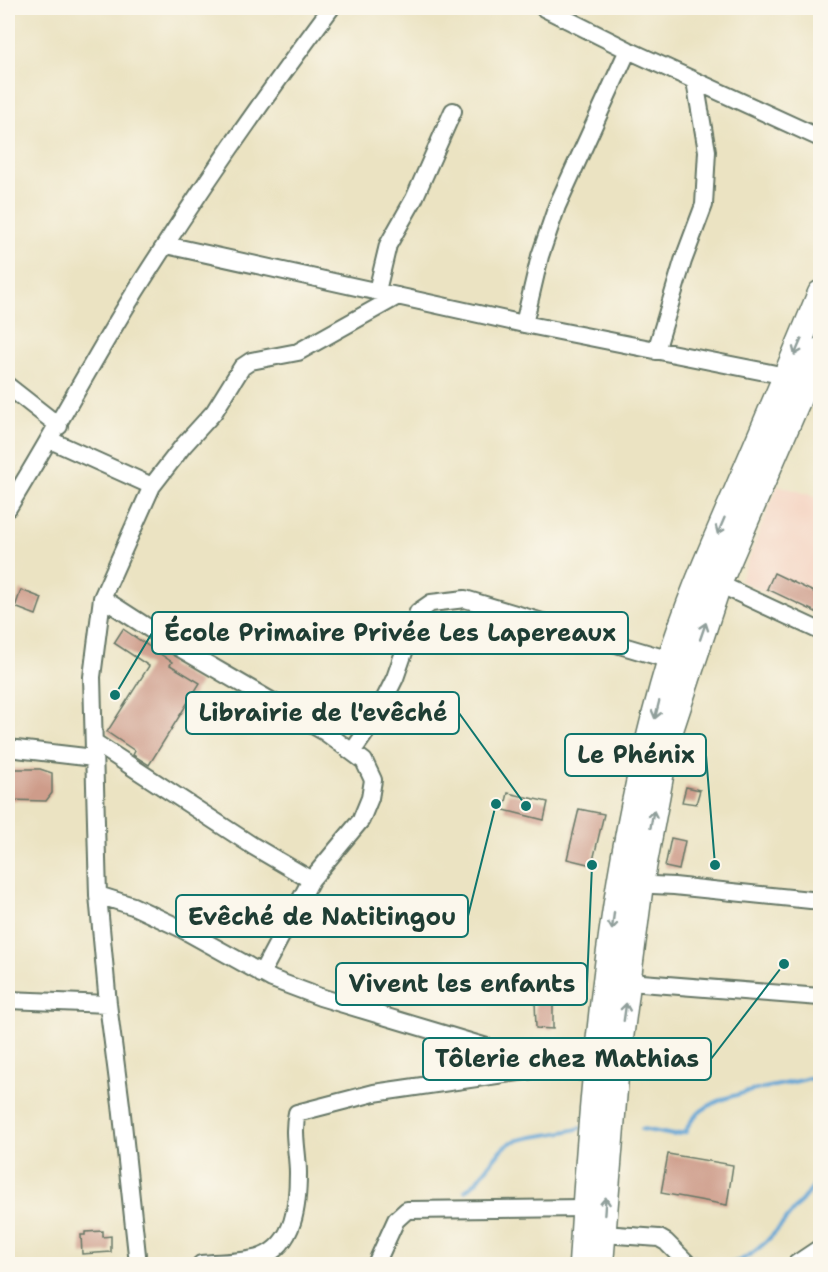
<svg xmlns="http://www.w3.org/2000/svg" width="828" height="1272" viewBox="0 0 828 1272" font-family="'Shantell Sans',sans-serif">
<style>
.built{fill:#f4d3c1}
.lines{fill:none;stroke-linecap:round;stroke-linejoin:round}
.stream{stroke:#60a4d5;stroke-width:4}
.building{fill:#ce9c8a}
.minor-casing{stroke:#676;stroke-width:20}
.highway-casing{stroke:#676;stroke-width:27}
.minor{stroke:#fff;stroke-width:16}
.highway{stroke:#fff;stroke-width:24}
.oneway{stroke:#8f9e9a}
.leader{fill:none;stroke:#0f766e;stroke-width:2}
.callout-dot{fill:#0f766e;stroke:#fbf7ec;stroke-width:2}
.callout{fill:#fbf7ec;stroke:#0f766e;stroke-width:2}
.callout-label{font-size:24px;text-anchor:middle;font-weight:bold;fill:#1f3d34}
</style>
<rect width="100%" height="100%" fill="#fbf7ec"/>
<filter id="ink" filterUnits="userSpaceOnUse"><feTurbulence type="fractalNoise" baseFrequency=".0167" numOctaves="2"/><feDisplacementMap in="SourceGraphic" scale="12" xChannelSelector="R" yChannelSelector="G"/><feConvolveMatrix kernelMatrix="1 2 1 2 8 2 1 2 1" color-interpolation-filters="sRGB"/></filter>
<filter id="wash" filterUnits="userSpaceOnUse"><feTurbulence type="fractalNoise" baseFrequency=".008" numOctaves="4" result="noise"/><feDisplacementMap in="SourceGraphic" scale="24" xChannelSelector="R" yChannelSelector="G"/><feGaussianBlur stdDeviation="1.35" result="paint"/><feColorMatrix in="noise" values="0 0 0 0 0 0 0 0 0 0 0 0 0 0 0 0 0 1.4 0 .05"/><feComposite in="paint" operator="in"/></filter>
<g filter="url(#wash)">
<rect width="100%" height="100%" fill="#ebe3c2"/>
<path class="built" d="M 778,485 L 820,498 L 820,616 L 740,581 Z"/>
<g class="lines">
<path class="stream" d="M 642,1129 L 673,1135 L 686,1132 C 697,1092 774,1089 809,1078 L 820,1082
M 465,1191 C 484,1179 491,1155 510,1143 C 519,1137 564,1134 580,1128
M 687,1257 C 701,1256 721,1267 733,1263 C 767,1253 796,1204 820,1179"/>
</g>
<g id="blocks">
<path class="building" d="M 774,573 L 820,595 L 820,614 L 767,589 Z
M 21,590 L 42,598 L 36,615 L 15,607 Z
M 123,629 L 172,662 L 170,665 L 200,683 L 149,765 L 133,755 L 135,751 L 107,732 L 149,666 L 114,643 Z
M 12,769 L 40,769 L 52,773 L 52,793 L 46,801 L 9,800 L 8,783 Z
M 686,787 L 700,790 L 696,804 L 682,802 Z
M 508,793 L 548,802 L 544,820 L 504,810 Z
M 579,809 L 604,814 L 592,865 L 567,859 Z
M 671,838 L 685,841 L 679,870 L 665,867 Z
M 535,1000 L 553,1001 L 553,1029 L 536,1028 Z
M 668,1154 L 733,1165 L 727,1205 L 661,1193 Z
M 103,1231 L 103,1237 L 111,1236 L 111,1252 L 82,1254 L 81,1235 L 85,1235 L 85,1232 Z"/>
</g>
</g>
<g filter="url(#ink)">
<use href="#blocks" fill-opacity="0" stroke="#676" stroke-width="1.5"/>
<g class="lines">
<defs>
<path id="minor" d="M 628,50 L 820,138
M 166,245 L 524,324 L 786,376 L 820,389
M 377,291 L 388,245 L 414,199 L 453,111
M 524,324 L 540,256 L 557,206 L 628,50 L 544,8
M 656,351 L 683,261 L 704,205 L 707,151 L 695,81
M 8,386 L 59,426
M 50,440 L 152,486
M 8,508 C 52,437 91,363 135,292 C 196,195 262,100 331,8
M 719,584 L 820,631
M 102,598 L 178,647 L 325,732 L 364,761 L 373,780 L 370,798 L 361,820 L 311,880 L 261,974
M 94,742 L 253,846 L 311,880
M 8,748 L 94,758
M 352,752 L 373,722 L 395,678 L 418,612 L 431,603 L 465,599 L 670,660
M 631,884 L 674,886 L 820,901
M 98,895 L 133,906 L 180,928 L 272,979 L 320,997 L 547,1065
M 629,982 L 820,997
M 8,1000 L 108,1004
M 603,1234 L 659,1238 L 666,1242 L 688,1264
M 138,1264 L 121,1105 L 108,1004 L 98,895 L 92,677 L 102,598 L 152,486 L 183,446 L 214,412 L 242,367 L 251,361 L 298,352 L 398,296
M 201,1264 C 219,1262 243,1263 261,1257 C 295,1244 298,1204 298,1173 C 298,1153 292,1133 297,1113 L 374,1093 L 553,1067 L 597,1074
M 376,1264 L 396,1220 L 407,1210 L 584,1208
M 796,1264 L 820,1248"/>
<path id="highway" d="M 581,1264 C 593,1061 611,855 670,659 C 688,600 713,545 737,489 C 765,424 793,359 820,293
M 601,1264 L 616,1077 L 641,884 L 668,739 L 719,584 L 820,350"/>
</defs>
<use href="#minor" class="minor-casing"/>
<use href="#highway" class="highway-casing"/>
<use href="#minor" class="minor"/>
<use href="#highway" class="highway"/>
</g>
<defs><path id="oneway-shaft" d="M-6 0H5M1.5-3L5.5 0L1.5 3" fill="none" stroke-width="1.6" stroke-linecap="round" stroke-linejoin="round" transform="scale(1.5)"/></defs>
<g class="oneway">
<use href="#oneway-shaft" transform="translate(798 347) rotate(113)"/>
<use href="#oneway-shaft" transform="translate(721 526) rotate(113)"/>
<use href="#oneway-shaft" transform="translate(703 631) rotate(-71)"/>
<use href="#oneway-shaft" transform="translate(657 710) rotate(104)"/>
<use href="#oneway-shaft" transform="translate(652 819) rotate(-80)"/>
<use href="#oneway-shaft" transform="translate(613 921) rotate(97)"/>
<use href="#oneway-shaft" transform="translate(625 1012) rotate(-82)"/>
<use href="#oneway-shaft" transform="translate(605 1206) rotate(-86)"/>
</g>
</g>
<path class="leader" d="M115 695L152 633M526 806L459 713M715 865L706 755M496 804L468 916M592 865L587 984M784 964L711 1059"/>
<g class="callout-dot">
<circle cx="115" cy="695" r="6"/>
<circle cx="526" cy="806" r="6"/>
<circle cx="715" cy="865" r="6"/>
<circle cx="496" cy="804" r="6"/>
<circle cx="592" cy="865" r="6"/>
<circle cx="784" cy="964" r="6"/>
</g>
<g class="callout">
<rect x="152" y="612" width="476" height="42" rx="6"/>
<rect x="186" y="692" width="273" height="42" rx="6"/>
<rect x="565" y="734" width="141" height="42" rx="6"/>
<rect x="176" y="895" width="292" height="42" rx="6"/>
<rect x="336" y="963" width="251" height="42" rx="6"/>
<rect x="423" y="1038" width="288" height="42" rx="6"/>
</g>
<g class="callout-label">
<text x="390" y="641">École Primaire Privée Les Lapereaux</text>
<text x="323" y="721">Librairie de l'evêché</text>
<text x="636" y="763">Le Phénix</text>
<text x="322" y="925">Evêché de Natitingou</text>
<text x="462" y="992">Vivent les enfants</text>
<text x="567" y="1067">Tôlerie chez Mathias</text>
</g>
<rect width="828" height="1272" fill="none" stroke="#fbf7ec" stroke-width="30"/>
</svg>
